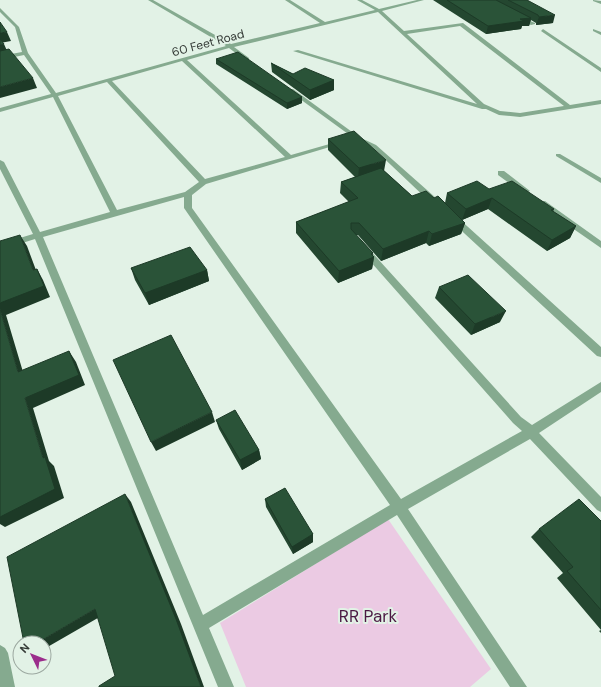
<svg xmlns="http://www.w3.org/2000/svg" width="601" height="687" viewBox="0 0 601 687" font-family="'DM Sans',sans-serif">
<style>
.green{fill:#ebcae3}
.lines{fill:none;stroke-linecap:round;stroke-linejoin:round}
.minor{fill:#85aa8f;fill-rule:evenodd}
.wall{fill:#244730}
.shaded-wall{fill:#1d3a27}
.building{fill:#2a5338;stroke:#1d3a27}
.labels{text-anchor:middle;stroke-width:4;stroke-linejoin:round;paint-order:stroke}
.far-street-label{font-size:12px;fill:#343a36;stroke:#e2f2e6}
.near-park-label{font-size:17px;fill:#4b1943;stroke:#e2f2e6}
</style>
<rect width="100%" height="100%" fill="#e2f2e6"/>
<path class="green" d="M 388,519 L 491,669 L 470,687 L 246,687 L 220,623 Z"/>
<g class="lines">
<path class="minor" d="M 148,0 L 153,0 L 231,44 L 320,23 L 285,0 L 290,0 L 325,22 L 375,10 L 357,0 L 362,0 L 379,9 L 417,0 L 424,0 L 382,11 L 404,31 L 463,23 L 570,105 L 601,100 L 601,104 L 520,117 L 499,115 L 486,109 L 482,109 L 293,51 L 298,50 L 477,104 L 378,12 L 234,47 L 249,58 L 249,60 L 245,60 L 229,48 L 187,60 L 291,155 L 340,141 L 343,143 L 206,184 L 192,195 L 192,208 L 401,499 L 522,431 L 513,423 L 362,252 L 362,248 L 368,248 L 521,417 L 532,425 L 601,382 L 601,392 L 539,433 L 601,497 L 601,512 L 597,510 L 530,439 L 408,509 L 527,687 L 510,687 L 397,515 L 209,628 L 234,687 L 218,687 L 35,239 L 0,250 L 0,244 L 33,234 L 0,169 L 0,160 L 4,162 L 40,232 L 110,212 L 53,97 L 0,112 L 0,108 L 51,94 L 24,55 L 0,60 L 0,56 L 22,52 L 15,27 L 0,12 L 0,8 L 19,27 L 28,53 L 56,93 L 226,46 ZM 460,26 L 564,106 L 520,113 L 500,111 L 484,104 L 407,34 ZM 182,61 L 285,157 L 205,179 L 112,81 ZM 107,82 L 199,182 L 185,192 L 117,210 L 58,96 ZM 184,197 L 184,208 L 390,505 L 203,615 L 43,237 Z
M 593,0 L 601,1 L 601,4 L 593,1 Z
M 518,16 L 535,23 L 535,24 L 531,25 L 516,18 Z
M 543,29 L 601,68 L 601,72 L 541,31 Z
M 593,29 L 601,32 L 601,35 L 593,31 Z
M 289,89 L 293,89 L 359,137 L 376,145 L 436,198 L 436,202 L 430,202 L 372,147 L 355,139 L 289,91 Z
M 556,154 L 560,154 L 601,178 L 601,183 L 556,156 Z
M 498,171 L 504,171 L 530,191 L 526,193 L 523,193 L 498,175 Z
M 539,201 L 545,201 L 601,241 L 601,248 L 539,205 Z
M 451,217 L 457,217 L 601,347 L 601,357 L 597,356 L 451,221 Z
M 0,645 L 5,648 L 8,653 L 15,687 L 0,687 Z"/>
</g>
<path class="wall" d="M 433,0 L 527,0 L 553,23 L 536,25 L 536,23 L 531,20 L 529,26 L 522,26 L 521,29 L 486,34 Z
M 216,59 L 302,97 L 302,103 L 287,109 L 216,64 Z
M 271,63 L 293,74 L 334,80 L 334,90 L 310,100 L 272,72 Z
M 328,139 L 384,171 L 412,196 L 434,198 L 445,203 L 447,193 L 489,189 L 554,209 L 553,212 L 576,226 L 570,238 L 547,251 L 488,209 L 462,220 L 465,223 L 461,234 L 429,246 L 426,243 L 381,261 L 358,235 L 356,235 L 373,253 L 372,256 L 374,257 L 372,269 L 338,283 L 296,233 L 296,222 L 349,202 L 340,193 L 341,182 L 355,177 L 328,150 Z
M 131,268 L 207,270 L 209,281 L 149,305 L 135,280 Z
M 439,287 L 500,322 L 471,335 L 435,298 Z
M 216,420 L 259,450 L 261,459 L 242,470 L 219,429 Z
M 265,499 L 313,534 L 313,542 L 293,554 L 266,507 Z
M 601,521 L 601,633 L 599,631 L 601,630 L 557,578 L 563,573 L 531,537 L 539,529 Z"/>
<path class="shaded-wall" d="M 555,15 L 553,23 L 536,25 L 539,17 Z
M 531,18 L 529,26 L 522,26 L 521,29 L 486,34 L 488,26 L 520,19 Z
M 7,32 L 11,41 L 0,43 L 0,33 Z
M 4,44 L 8,53 L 0,55 L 0,45 Z
M 33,78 L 37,88 L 0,98 L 0,87 Z
M 334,80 L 334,90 L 310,100 L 310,90 Z
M 302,97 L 302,103 L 287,109 L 287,103 Z
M 386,160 L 384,171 L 358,179 L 359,168 Z
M 492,198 L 488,209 L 462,220 L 466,209 Z
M 465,223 L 461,234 L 429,246 L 432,234 Z
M 576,226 L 570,238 L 547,251 L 552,240 Z
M 429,231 L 426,243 L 381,261 L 383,249 Z
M 20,235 L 27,246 L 40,281 L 33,270 Z
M 373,253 L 372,258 L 374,257 L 372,269 L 338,283 L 339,271 Z
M 37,269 L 43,280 L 50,297 L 6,315 L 26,382 L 18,372 L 0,309 L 0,303 Z
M 207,270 L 209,281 L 149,305 L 145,293 Z
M 506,311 L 500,322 L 471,335 L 475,324 Z
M 69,351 L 76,362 L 85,385 L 33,408 L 49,461 L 54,466 L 64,498 L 5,527 L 0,524 L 0,517 L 43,458 L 25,398 Z
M 212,412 L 215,422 L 156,451 L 151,442 Z
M 259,450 L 261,459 L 242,470 L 240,460 Z
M 125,494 L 131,502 L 181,624 L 204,687 L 201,687 Z
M 313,534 L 313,542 L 293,554 L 292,547 Z
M 95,609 L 103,615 L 44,649 L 44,643 L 37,643 Z"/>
<path class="building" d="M 447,0 L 496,0 L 531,18 L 520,19 L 524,21 L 488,26 Z
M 508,0 L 527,0 L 555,15 L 539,17 L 538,15 Z
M 0,22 L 7,32 L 0,33 Z
M 0,39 L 4,44 L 0,45 Z
M 9,49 L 33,78 L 0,87 L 0,51 Z
M 238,52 L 302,97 L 287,103 L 216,59 Z
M 271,63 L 293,74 L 305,68 L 334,80 L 310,90 Z
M 354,131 L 386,160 L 359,168 L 328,139 Z
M 381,168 L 412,196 L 426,191 L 434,198 L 438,196 L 465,223 L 432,234 L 429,231 L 383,249 L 359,223 L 351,223 L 351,229 L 373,253 L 371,254 L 374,257 L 339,271 L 296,222 L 358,198 L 341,182 Z
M 477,181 L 489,189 L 512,181 L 554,209 L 551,210 L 576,226 L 552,240 L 492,198 L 466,209 L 447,193 Z
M 20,235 L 33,270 L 37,269 L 44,286 L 0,303 L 0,241 Z
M 190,247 L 207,270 L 145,293 L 131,268 Z
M 468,275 L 506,311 L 475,324 L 439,287 Z
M 0,309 L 18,372 L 69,351 L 79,375 L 25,398 L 43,458 L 45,457 L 55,489 L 0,517 Z
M 171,335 L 212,412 L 151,442 L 113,360 Z
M 235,410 L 259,450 L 240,460 L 216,420 Z
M 285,488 L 313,534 L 292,547 L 265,499 Z
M 125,494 L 176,619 L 201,687 L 99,687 L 99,686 L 115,676 L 95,609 L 37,643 L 24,643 L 7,557 Z
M 579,499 L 601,521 L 601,610 L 567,571 L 573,567 L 539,529 Z"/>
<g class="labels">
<g class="far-street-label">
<text transform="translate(208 43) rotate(-15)" y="4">60 Feet Road</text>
</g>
<g class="near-park-label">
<text x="368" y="622">RR Park</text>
</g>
</g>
<g transform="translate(32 655) rotate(313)"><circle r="19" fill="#e2f2e6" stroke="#9ca8a0"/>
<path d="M0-3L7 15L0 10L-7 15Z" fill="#9b2d8c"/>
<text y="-6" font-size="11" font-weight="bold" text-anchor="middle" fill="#343a36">N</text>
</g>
</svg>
